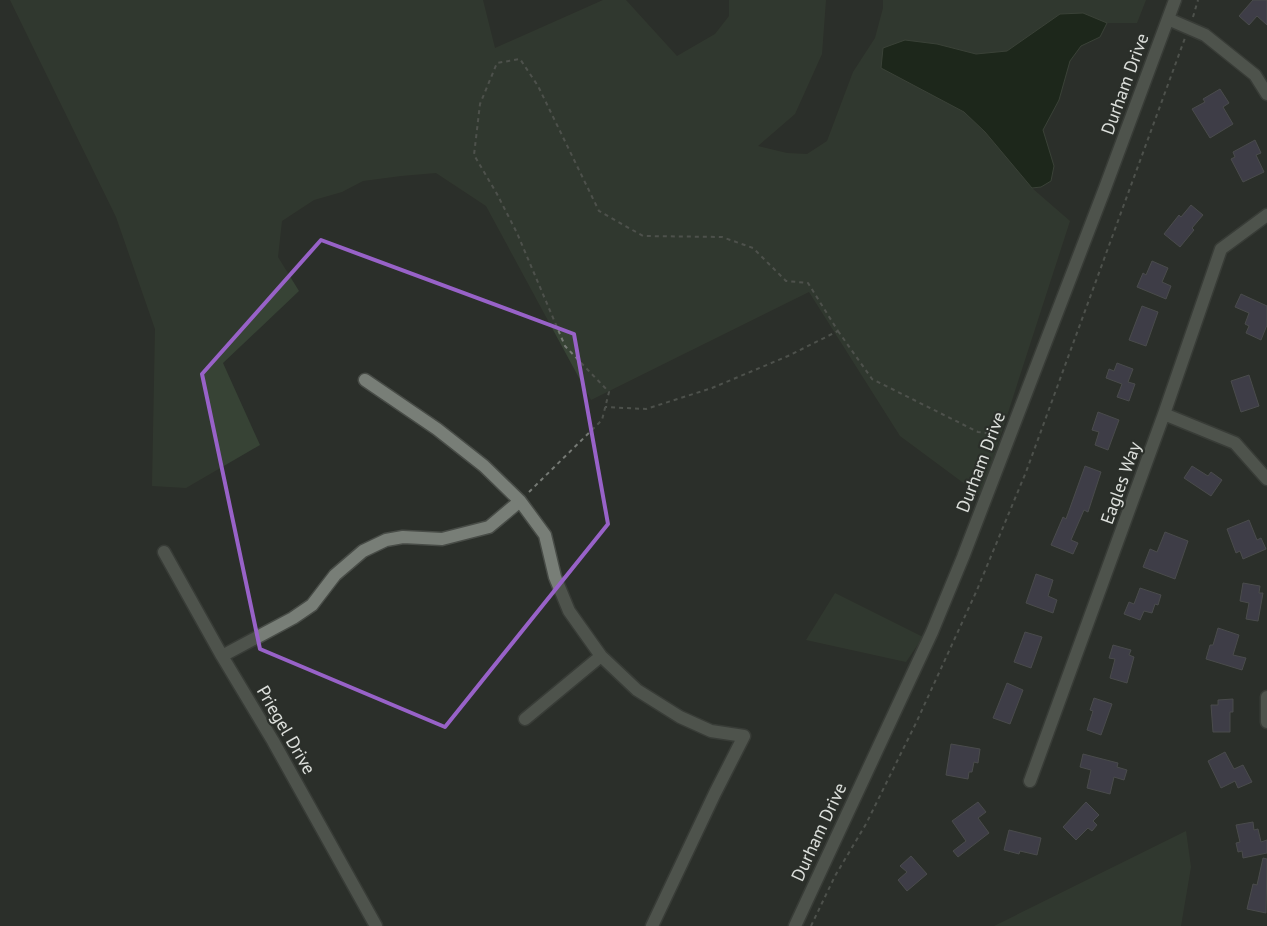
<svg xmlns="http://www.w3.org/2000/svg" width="1267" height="926" viewBox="0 0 1267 926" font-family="'PT Sans',sans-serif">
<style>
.green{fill:#374335}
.water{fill:#0c1d09;stroke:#4b5848}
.building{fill:#544e6a;stroke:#6e6d75}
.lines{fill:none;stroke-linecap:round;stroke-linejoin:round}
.minor-casing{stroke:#484c47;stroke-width:15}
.path{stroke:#767a75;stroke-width:2;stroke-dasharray:4 4;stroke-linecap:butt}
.minor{stroke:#787e77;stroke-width:12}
.marked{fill:none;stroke:#9862c8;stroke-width:4;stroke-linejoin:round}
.labels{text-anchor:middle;stroke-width:4.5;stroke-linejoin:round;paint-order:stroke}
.street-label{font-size:18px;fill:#dde0dc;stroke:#2b2f2a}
</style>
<rect width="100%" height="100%" fill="#2b2f2a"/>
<path class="green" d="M 10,0 L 483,0 L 495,48 L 603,0 L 626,0 L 677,56 L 715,34 L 729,16 L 729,0 L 826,0 L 822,54 L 795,114 L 758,146 L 787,153 L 807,154 L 827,141 L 853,72 L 875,38 L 883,8 L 883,0 L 1146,0 L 1137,23 L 1107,23 L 1083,13 L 1060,14 L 1007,51 L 976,54 L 937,44 L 883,48 L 881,68 L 964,112 L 985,132 L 1032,188 L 1070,221 L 981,496 L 900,436 L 809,292 L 591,400 L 486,206 L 436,173 L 401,176 L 363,181 L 342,192 L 314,200 L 282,221 L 278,257 L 299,291 L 223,363 L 260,445 L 186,488 L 152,486 L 155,329 L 116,217 Z
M 835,593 L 923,637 L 906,662 L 806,640 Z
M 1186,831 L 1191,867 L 1181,926 L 994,926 Z"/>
<path class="water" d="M 1083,13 L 1107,23 L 1100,37 L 1081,46 L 1070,61 L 1059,100 L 1043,130 L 1054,166 L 1051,181 L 1041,187 L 1032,188 L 985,132 L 964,112 L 881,68 L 883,48 L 905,40 L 937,44 L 976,54 L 1007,51 L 1060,14 Z"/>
<path class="building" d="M 1253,0 L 1267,0 L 1267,25 L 1257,16 L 1249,25 L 1239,16 Z
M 1220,89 L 1229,103 L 1223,107 L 1233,124 L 1210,138 L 1192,109 L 1205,102 L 1203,99 Z
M 1255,140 L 1261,153 L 1256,155 L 1264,172 L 1243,182 L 1231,159 L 1235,157 L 1233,152 Z
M 1191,205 L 1203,215 L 1192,228 L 1194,230 L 1180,247 L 1164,234 L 1179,215 L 1181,217 Z
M 1152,261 L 1168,268 L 1162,282 L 1171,286 L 1166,299 L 1137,287 L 1143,273 L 1146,275 Z
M 1241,294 L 1267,306 L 1267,325 L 1261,340 L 1246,333 L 1249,326 L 1245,324 L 1249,313 L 1235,307 Z
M 1142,306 L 1158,312 L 1146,346 L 1129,340 Z
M 1117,363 L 1133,369 L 1128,382 L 1135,384 L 1129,401 L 1117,397 L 1122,384 L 1106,378 L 1109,369 L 1114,371 Z
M 1249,375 L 1259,406 L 1241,412 L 1231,381 Z
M 1098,412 L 1119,420 L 1108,450 L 1095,445 L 1099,432 L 1092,430 Z
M 1085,466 L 1101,472 L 1088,512 L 1084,510 L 1071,540 L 1078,543 L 1073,554 L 1051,545 L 1063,517 L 1066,519 Z
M 1192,466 L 1208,476 L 1211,472 L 1222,480 L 1211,496 L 1184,478 Z
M 1249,520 L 1257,540 L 1261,538 L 1266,549 L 1243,559 L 1240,551 L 1236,553 L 1227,529 Z
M 1165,532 L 1188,541 L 1175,579 L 1143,567 L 1150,549 L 1157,552 Z
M 1036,574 L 1053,580 L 1048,596 L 1057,600 L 1053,613 L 1026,603 Z
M 1243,583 L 1260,586 L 1259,593 L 1263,593 L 1258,621 L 1246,619 L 1249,603 L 1240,601 Z
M 1140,588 L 1161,595 L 1158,605 L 1155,604 L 1152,613 L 1144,611 L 1140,620 L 1124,614 L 1129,602 L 1134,604 Z
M 1218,628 L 1239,635 L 1233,655 L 1246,658 L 1242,670 L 1206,659 L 1210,645 L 1213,645 Z
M 1025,632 L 1042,637 L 1031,668 L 1014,662 Z
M 1113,645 L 1131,650 L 1129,655 L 1134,657 L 1127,683 L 1110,678 L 1115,659 L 1109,658 Z
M 1007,683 L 1023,690 L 1010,724 L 993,718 Z
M 1094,698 L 1112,704 L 1101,735 L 1087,730 L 1093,711 L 1090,710 Z
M 1233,699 L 1233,712 L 1230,712 L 1230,732 L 1213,732 L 1211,705 L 1218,705 L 1218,700 Z
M 951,744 L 980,749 L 978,763 L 974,762 L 972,772 L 969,772 L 968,779 L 946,775 Z
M 1225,752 L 1234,769 L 1243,765 L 1252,782 L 1238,788 L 1235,781 L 1221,788 L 1208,761 Z
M 1083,754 L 1118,763 L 1117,767 L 1127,770 L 1124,780 L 1114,777 L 1110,794 L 1087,788 L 1091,770 L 1080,767 Z
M 978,802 L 986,812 L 978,818 L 989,833 L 958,857 L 953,851 L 966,841 L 952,821 Z
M 1086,802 L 1099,815 L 1093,821 L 1097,825 L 1092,831 L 1088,828 L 1076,840 L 1063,827 Z
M 1253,822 L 1254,830 L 1258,829 L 1261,842 L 1267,840 L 1267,853 L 1243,858 L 1242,851 L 1238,852 L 1236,843 L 1240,842 L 1236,825 Z
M 1009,830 L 1041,838 L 1037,855 L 1020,851 L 1019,854 L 1004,850 Z
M 911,856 L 927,874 L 907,891 L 898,880 L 907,872 L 900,866 Z
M 1263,858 L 1267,859 L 1266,913 L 1247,909 L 1253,884 L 1257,885 Z"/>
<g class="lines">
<defs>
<path id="minor" d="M 1168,19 L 1205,35 L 1255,75 L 1267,94
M 365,380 L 437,429 L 484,466 L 520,501 L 545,535 L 555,577 L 569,611 L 601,656 L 637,690 L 680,717 L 711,731 L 744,736 L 715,793 L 652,926
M 1164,414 L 1235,443 L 1267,479
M 164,552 L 222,656 L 273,741 L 376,926
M 222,656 L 293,618 L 312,605 L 335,575 L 363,551 L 386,540 L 403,537 L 442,539 L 489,527 L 520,501
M 1267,697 L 1267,722
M 525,719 L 601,656
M 1030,781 L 1164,414 L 1221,249 L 1267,215
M 795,926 L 932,632 L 963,557 L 1105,188 L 1175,0"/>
</defs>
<use href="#minor" class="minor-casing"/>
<path class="path" d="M 1193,17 L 1198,0
M 838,331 L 872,379 L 978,432 L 998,434
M 529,492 L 602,420 L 609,392 L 565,346 L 517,233 L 497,194 L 474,155 L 480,104 L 497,63 L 520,59 L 538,86 L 599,211 L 643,236 L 722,237 L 753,248 L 786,281 L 808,283 L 838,331 L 788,356 L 712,388 L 646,409 L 605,407
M 811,926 L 835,876 L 866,824 L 916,723 L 977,590 L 1026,472 L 1185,38"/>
<use href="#minor" class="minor"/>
</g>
<path d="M0 0H1267V926H0ZM 321,240 L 574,334 L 608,524 L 445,727 L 260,649 L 202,374 Z" fill="#2b2f2a" fill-opacity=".55" fill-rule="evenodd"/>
<path class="marked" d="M 321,240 L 574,334 L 608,524 L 445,727 L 260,649 L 202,374 Z"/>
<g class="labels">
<g class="street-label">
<text transform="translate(1125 84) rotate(-70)" y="6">Durham Drive</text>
<text transform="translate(981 462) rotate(-69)" y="6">Durham Drive</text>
<text transform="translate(1121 483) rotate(-70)" y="6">Eagles Way</text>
<text transform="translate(286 730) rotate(60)" y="6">Priegel Drive</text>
<text transform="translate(819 832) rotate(-65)" y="6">Durham Drive</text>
</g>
</g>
</svg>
